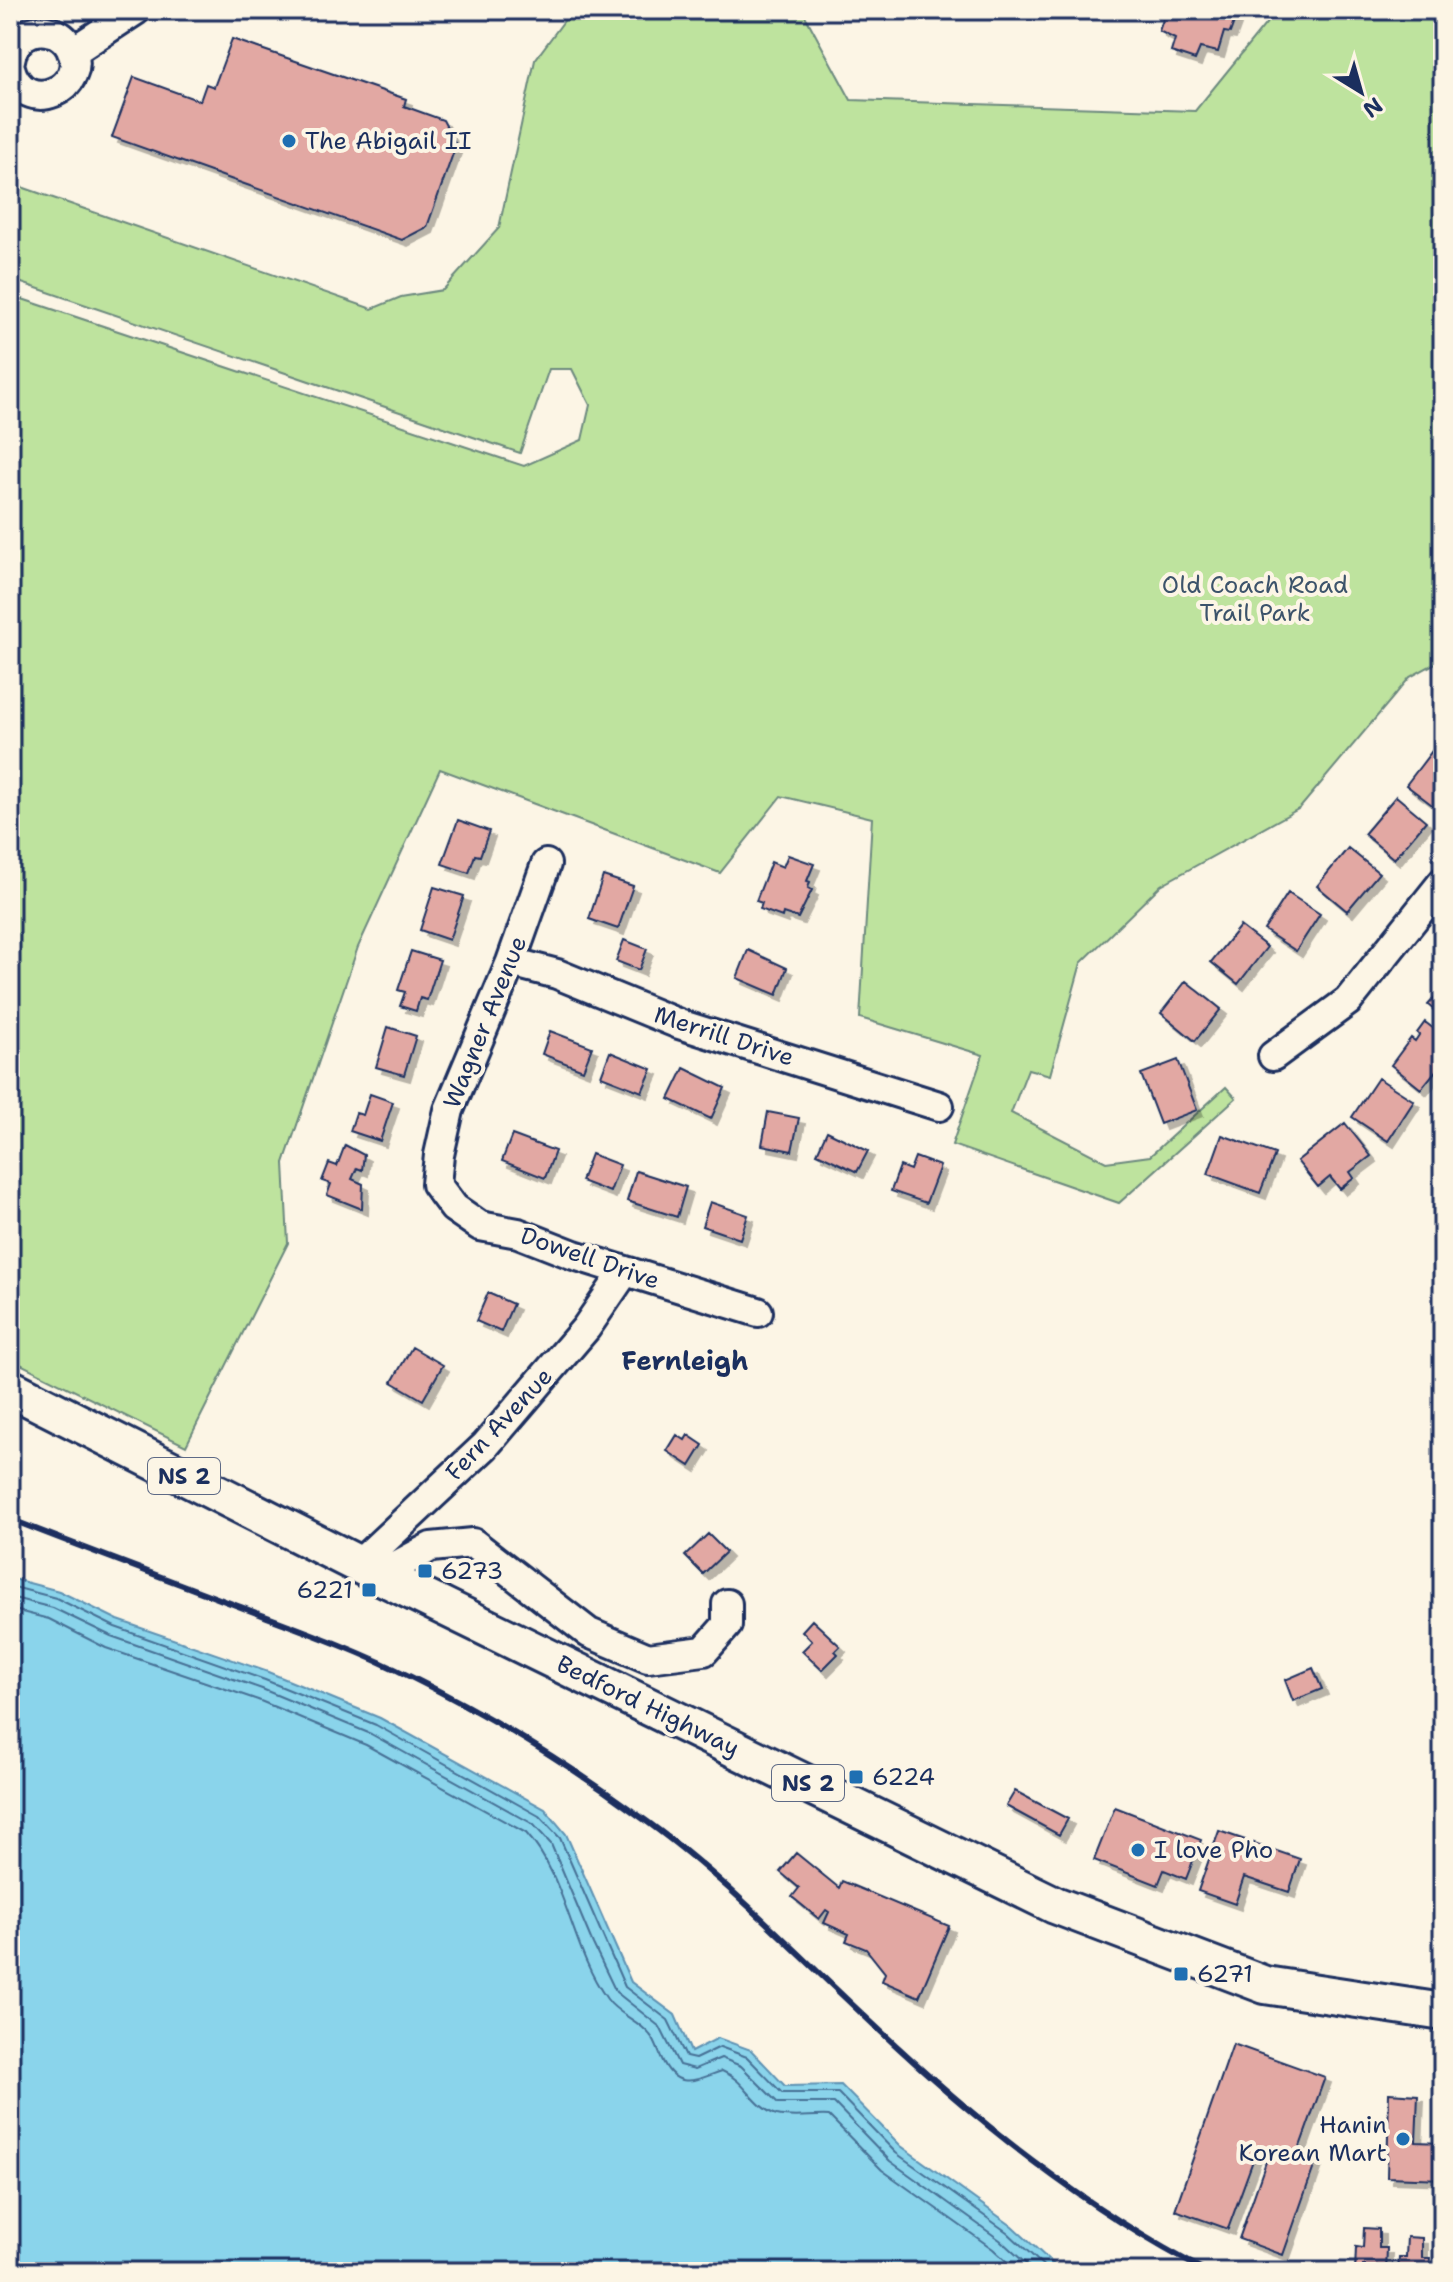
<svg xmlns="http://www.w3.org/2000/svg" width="1453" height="2282" viewBox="0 0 1453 2282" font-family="'Shantell Sans',sans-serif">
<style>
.green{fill:#bee39e;stroke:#6c897e;stroke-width:2}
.water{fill:#8ad4eb;stroke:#5e92b3;stroke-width:2}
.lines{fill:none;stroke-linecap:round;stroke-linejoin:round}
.shore{stroke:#477196;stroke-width:2}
.building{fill:#e2a8a3;stroke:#1b2f5e;stroke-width:2;filter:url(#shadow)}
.minor-casing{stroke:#1b2f5e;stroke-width:34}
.major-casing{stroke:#1b2f5e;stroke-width:42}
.minor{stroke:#fcf5e5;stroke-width:28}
.major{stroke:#fcf5e5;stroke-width:36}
.rail{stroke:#1b2f5e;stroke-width:6}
.poi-dot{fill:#1f6fb2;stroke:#fcf5e5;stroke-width:3}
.labels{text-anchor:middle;stroke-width:8;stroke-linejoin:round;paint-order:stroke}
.shield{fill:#fcf5e5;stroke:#5e6a86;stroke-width:2}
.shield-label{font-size:22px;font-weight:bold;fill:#1b2f5e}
.poi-label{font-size:24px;fill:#1b2f5e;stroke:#fcf5e5;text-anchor:start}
.park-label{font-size:24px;fill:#3c536b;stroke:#fcf5e5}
.street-label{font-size:24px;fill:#1b2f5e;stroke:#fcf5e5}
.neighbourhood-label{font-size:26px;font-weight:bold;fill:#1b2f5e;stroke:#fcf5e5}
</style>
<defs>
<filter id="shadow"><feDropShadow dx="6" dy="6" stdDeviation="0" flood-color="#0004"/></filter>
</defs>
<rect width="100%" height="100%" fill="#fcf5e5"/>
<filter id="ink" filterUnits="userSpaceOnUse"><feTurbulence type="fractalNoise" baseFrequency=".0125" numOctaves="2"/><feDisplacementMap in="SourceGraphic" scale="16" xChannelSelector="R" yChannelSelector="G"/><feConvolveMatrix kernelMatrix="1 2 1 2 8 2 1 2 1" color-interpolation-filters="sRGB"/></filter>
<g filter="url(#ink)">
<path class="green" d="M 572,10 L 802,10 L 851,100 L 1195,111 L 1277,10 L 1443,10 L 1443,659 L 1410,677 L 1300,808 L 1161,885 L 1081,963 L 1050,1075 L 1028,1069 L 1011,1113 L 1106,1162 L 1150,1156 L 1226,1087 L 1236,1098 L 1119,1203 L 952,1145 L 983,1055 L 860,1018 L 872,818 L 781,796 L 720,873 L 440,769 L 358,947 L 284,1163 L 288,1243 L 186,1446 L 10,1359 L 10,295 L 524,466 L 582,440 L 590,405 L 572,369 L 549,369 L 520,453 L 10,279 L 10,183 L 372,309 L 401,297 L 443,290 L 499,228 L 535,60 Z"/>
<path class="water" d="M 10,1578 L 59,1591 L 118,1620 L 268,1672 L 380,1718 L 545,1809 L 566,1834 L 631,1982 L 675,2015 L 691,2052 L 718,2038 L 751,2050 L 785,2086 L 841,2085 L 901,2146 L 1012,2226 L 1062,2272 L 10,2272 Z"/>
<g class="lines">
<path class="shore" d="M 10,1586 L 56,1598 L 115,1627 L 265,1680 L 376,1725 L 539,1816 L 560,1838 L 625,1987 L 668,2020 L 686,2057 L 695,2059 L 720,2047 L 747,2057 L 782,2093 L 838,2093 L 896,2153 L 1007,2232 L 1050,2272
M 10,1597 L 53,1608 L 111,1636 L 262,1689 L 371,1734 L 533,1824 L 551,1844 L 593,1944 L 616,1992 L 660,2027 L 679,2065 L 695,2069 L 721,2058 L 741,2066 L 778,2103 L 834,2103 L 890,2161 L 1000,2240 L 1035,2272
M 10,1609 L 49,1619 L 106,1648 L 258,1700 L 366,1745 L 526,1833 C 567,1878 571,1949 607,1999 C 618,2015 639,2020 650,2035 C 655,2040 658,2050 661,2057 C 676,2092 695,2080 722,2071 C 745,2080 754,2108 777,2115 C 793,2119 813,2115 829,2116 L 882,2170 L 993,2249 L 1018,2272"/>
</g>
<path class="building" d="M 1163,10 L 1236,10 L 1238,11 L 1230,33 L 1224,32 L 1218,52 L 1200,48 L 1195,60 L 1171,52 L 1175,39 L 1159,31 L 1166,11 Z
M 232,39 L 406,99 L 404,106 L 443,120 L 456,145 L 427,227 L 402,240 L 112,137 L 134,77 L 200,101 L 206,84 L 214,87 Z
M 1435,747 L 1443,753 L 1443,808 L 1440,811 L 1406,785 Z
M 1396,796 L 1426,821 L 1394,859 L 1364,834 Z
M 458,820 L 489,831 L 480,856 L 475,855 L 469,873 L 442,864 Z
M 1348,848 L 1379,873 L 1347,911 L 1317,886 Z
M 788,855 L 814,864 L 807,881 L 810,882 L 808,888 L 812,890 L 798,918 L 783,913 L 782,917 L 760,909 L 762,903 L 756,901 L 771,862 L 783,867 Z
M 603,876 L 633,886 L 618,929 L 589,919 Z
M 434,887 L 464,896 L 449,940 L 420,930 Z
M 1288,893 L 1320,914 L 1296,951 L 1264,930 Z
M 1240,926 L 1267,947 L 1238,984 L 1211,962 Z
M 624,940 L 647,949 L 639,970 L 616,961 Z
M 748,950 L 787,968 L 777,995 L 737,978 Z
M 411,951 L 440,960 L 427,1000 L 420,998 L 416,1011 L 400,1006 L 405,992 L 398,990 Z
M 1186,981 L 1221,1009 L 1195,1041 L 1161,1013 Z
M 1443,988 L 1443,1018 L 1428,1005 Z
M 1425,1022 L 1443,1036 L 1443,1062 L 1421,1089 L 1391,1065 L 1411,1038 L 1415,1041 L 1419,1035 L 1417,1033 Z
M 388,1027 L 416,1036 L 404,1075 L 376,1067 Z
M 550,1031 L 592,1047 L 583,1070 L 542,1054 Z
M 610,1052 L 652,1069 L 642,1092 L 601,1076 Z
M 1178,1060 L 1197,1110 L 1160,1124 L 1141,1074 Z
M 684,1068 L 725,1088 L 711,1119 L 669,1099 Z
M 1378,1078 L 1414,1101 L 1388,1141 L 1352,1117 Z
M 370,1094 L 393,1102 L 380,1141 L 350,1131 L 356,1113 L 363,1115 Z
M 768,1112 L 799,1118 L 792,1151 L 762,1145 Z
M 1345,1123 L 1371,1156 L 1350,1172 L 1354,1178 L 1340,1189 L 1330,1177 L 1318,1187 L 1297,1161 Z
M 827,1131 L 868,1151 L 857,1172 L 817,1153 Z
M 512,1135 L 555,1151 L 545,1178 L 502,1161 Z
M 1222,1135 L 1275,1154 L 1260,1193 L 1208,1174 Z
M 345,1145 L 364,1155 L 362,1170 L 357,1168 L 352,1179 L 363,1184 L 362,1209 L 327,1195 L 331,1184 L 322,1181 L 329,1163 L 337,1166 Z
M 591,1154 L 620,1165 L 610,1192 L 581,1181 Z
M 915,1157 L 940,1166 L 926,1203 L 891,1191 L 900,1166 L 910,1170 Z
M 636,1171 L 686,1187 L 677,1217 L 627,1201 Z
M 710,1202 L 748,1215 L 740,1239 L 702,1226 Z
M 488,1293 L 513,1304 L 501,1332 L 476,1321 Z
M 412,1347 L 443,1365 L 423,1400 L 392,1382 Z
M 677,1435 L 685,1440 L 688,1435 L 703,1445 L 690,1466 L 667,1451 Z
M 708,1534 L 726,1552 L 703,1574 L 685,1556 Z
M 812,1620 L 840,1646 L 835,1651 L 838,1654 L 822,1670 L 802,1651 L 812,1641 L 802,1631 Z
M 1313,1668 L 1322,1689 L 1293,1701 L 1285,1680 Z
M 1015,1791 L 1068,1819 L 1059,1835 L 1006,1806 Z
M 1115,1807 L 1201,1840 L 1186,1879 L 1164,1870 L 1158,1885 L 1094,1860 Z
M 1219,1831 L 1300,1859 L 1289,1892 L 1244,1877 L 1235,1904 L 1198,1891 Z
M 796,1853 L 839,1888 L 842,1881 L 949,1926 L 919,1997 L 882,1981 L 885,1973 L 866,1949 L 846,1941 L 849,1934 L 824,1923 L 829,1912 L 826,1910 L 819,1919 L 792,1897 L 799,1888 L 780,1872 Z
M 1233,2044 L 1325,2077 L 1297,2155 L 1316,2161 L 1283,2255 L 1239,2239 L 1267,2159 L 1255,2155 L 1228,2229 L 1175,2210 Z
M 1389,2093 L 1418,2095 L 1416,2142 L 1443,2143 L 1443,2179 L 1387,2177 Z
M 1364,2228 L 1379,2229 L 1379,2248 L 1387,2248 L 1386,2272 L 1378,2272 L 1378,2266 L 1363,2266 L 1363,2272 L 1355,2272 L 1356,2247 L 1363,2248 Z
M 1407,2237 L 1422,2238 L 1422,2258 L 1430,2258 L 1429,2272 L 1398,2272 L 1399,2257 L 1406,2257 Z"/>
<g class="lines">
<defs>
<path id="minor" d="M 72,52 L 136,10
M 10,60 C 13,40 30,26 51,32 C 59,34 66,40 70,47 C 93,87 24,120 10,68
M 546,864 L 511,962 L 449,1110 L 439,1155 L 436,1184 L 454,1208 L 480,1226 L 518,1233 L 574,1255 L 758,1312
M 511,962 L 557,974 L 679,1024 L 939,1106
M 1273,1056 L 1348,1001 L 1443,882
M 359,1564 L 485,1446 L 586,1328 L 625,1271
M 379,1575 L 431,1547 L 473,1543 L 589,1633 L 648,1658 L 704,1651 L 727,1625 L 727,1604"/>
<path id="major" d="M 10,1388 L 379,1575 L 1055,1905 L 1265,1985 L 1443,2012"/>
</defs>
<use href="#minor" class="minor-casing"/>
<use href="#major" class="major-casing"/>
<use href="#minor" class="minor"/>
<use href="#major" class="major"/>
<path class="rail" d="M 10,1519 C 86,1549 162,1577 238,1606 C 296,1628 356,1649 411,1677 C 490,1716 567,1763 638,1815 C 724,1876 797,1954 874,2025 C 976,2121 1083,2208 1208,2272"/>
</g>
</g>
<g class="poi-dot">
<circle cx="289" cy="141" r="8"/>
<rect x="417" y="1563" width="16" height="16" rx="4"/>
<rect x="361" y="1582" width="16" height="16" rx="4"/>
<rect x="848" y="1769" width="16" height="16" rx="4"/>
<circle cx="1138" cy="1850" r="8"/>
<rect x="1173" y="1966" width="16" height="16" rx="4"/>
<circle cx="1403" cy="2139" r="8"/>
</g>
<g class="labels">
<g class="shield">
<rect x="148" y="1458" width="72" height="36" rx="6"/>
<rect x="772" y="1765" width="72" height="36" rx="6"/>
</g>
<g class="shield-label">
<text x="184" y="1484">NS 2</text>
<text x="808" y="1791">NS 2</text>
</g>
<g class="poi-label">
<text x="305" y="149">The Abigail II</text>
<text x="441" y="1579">6273</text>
<text x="353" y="1598" text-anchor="end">6221</text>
<text x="872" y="1785">6224</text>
<text x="1154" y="1858">I love Pho</text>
<text x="1197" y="1982">6271</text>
<text x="1387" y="2133" text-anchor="end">Hanin<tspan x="1387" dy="28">Korean Mart</tspan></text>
</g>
<g class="park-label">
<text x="1255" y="593">Old Coach Road<tspan x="1255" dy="28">Trail Park</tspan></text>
</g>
<g class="street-label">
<text transform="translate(485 1022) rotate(-68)" y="8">Wagner Avenue</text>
<text transform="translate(724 1036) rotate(18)" y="8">Merrill Drive</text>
<text transform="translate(590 1258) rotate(19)" y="8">Dowell Drive</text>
<text transform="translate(499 1424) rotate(-47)" y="8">Fern Avenue</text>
<text transform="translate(648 1706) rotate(26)" y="8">Bedford Highway</text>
</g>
<g class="neighbourhood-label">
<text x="685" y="1370">Fernleigh</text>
</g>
</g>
<rect width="1453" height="2282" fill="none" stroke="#fcf5e5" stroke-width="40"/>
<rect x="20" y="20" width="1413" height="2242" fill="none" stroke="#1b2f5e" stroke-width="3" filter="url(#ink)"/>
<g transform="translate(1361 92) rotate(143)" stroke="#fcf5e5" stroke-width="6" paint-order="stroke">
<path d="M0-6L14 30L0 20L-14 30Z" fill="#1b2f5e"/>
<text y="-12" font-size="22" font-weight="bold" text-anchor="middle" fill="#1b2f5e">N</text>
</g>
</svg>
